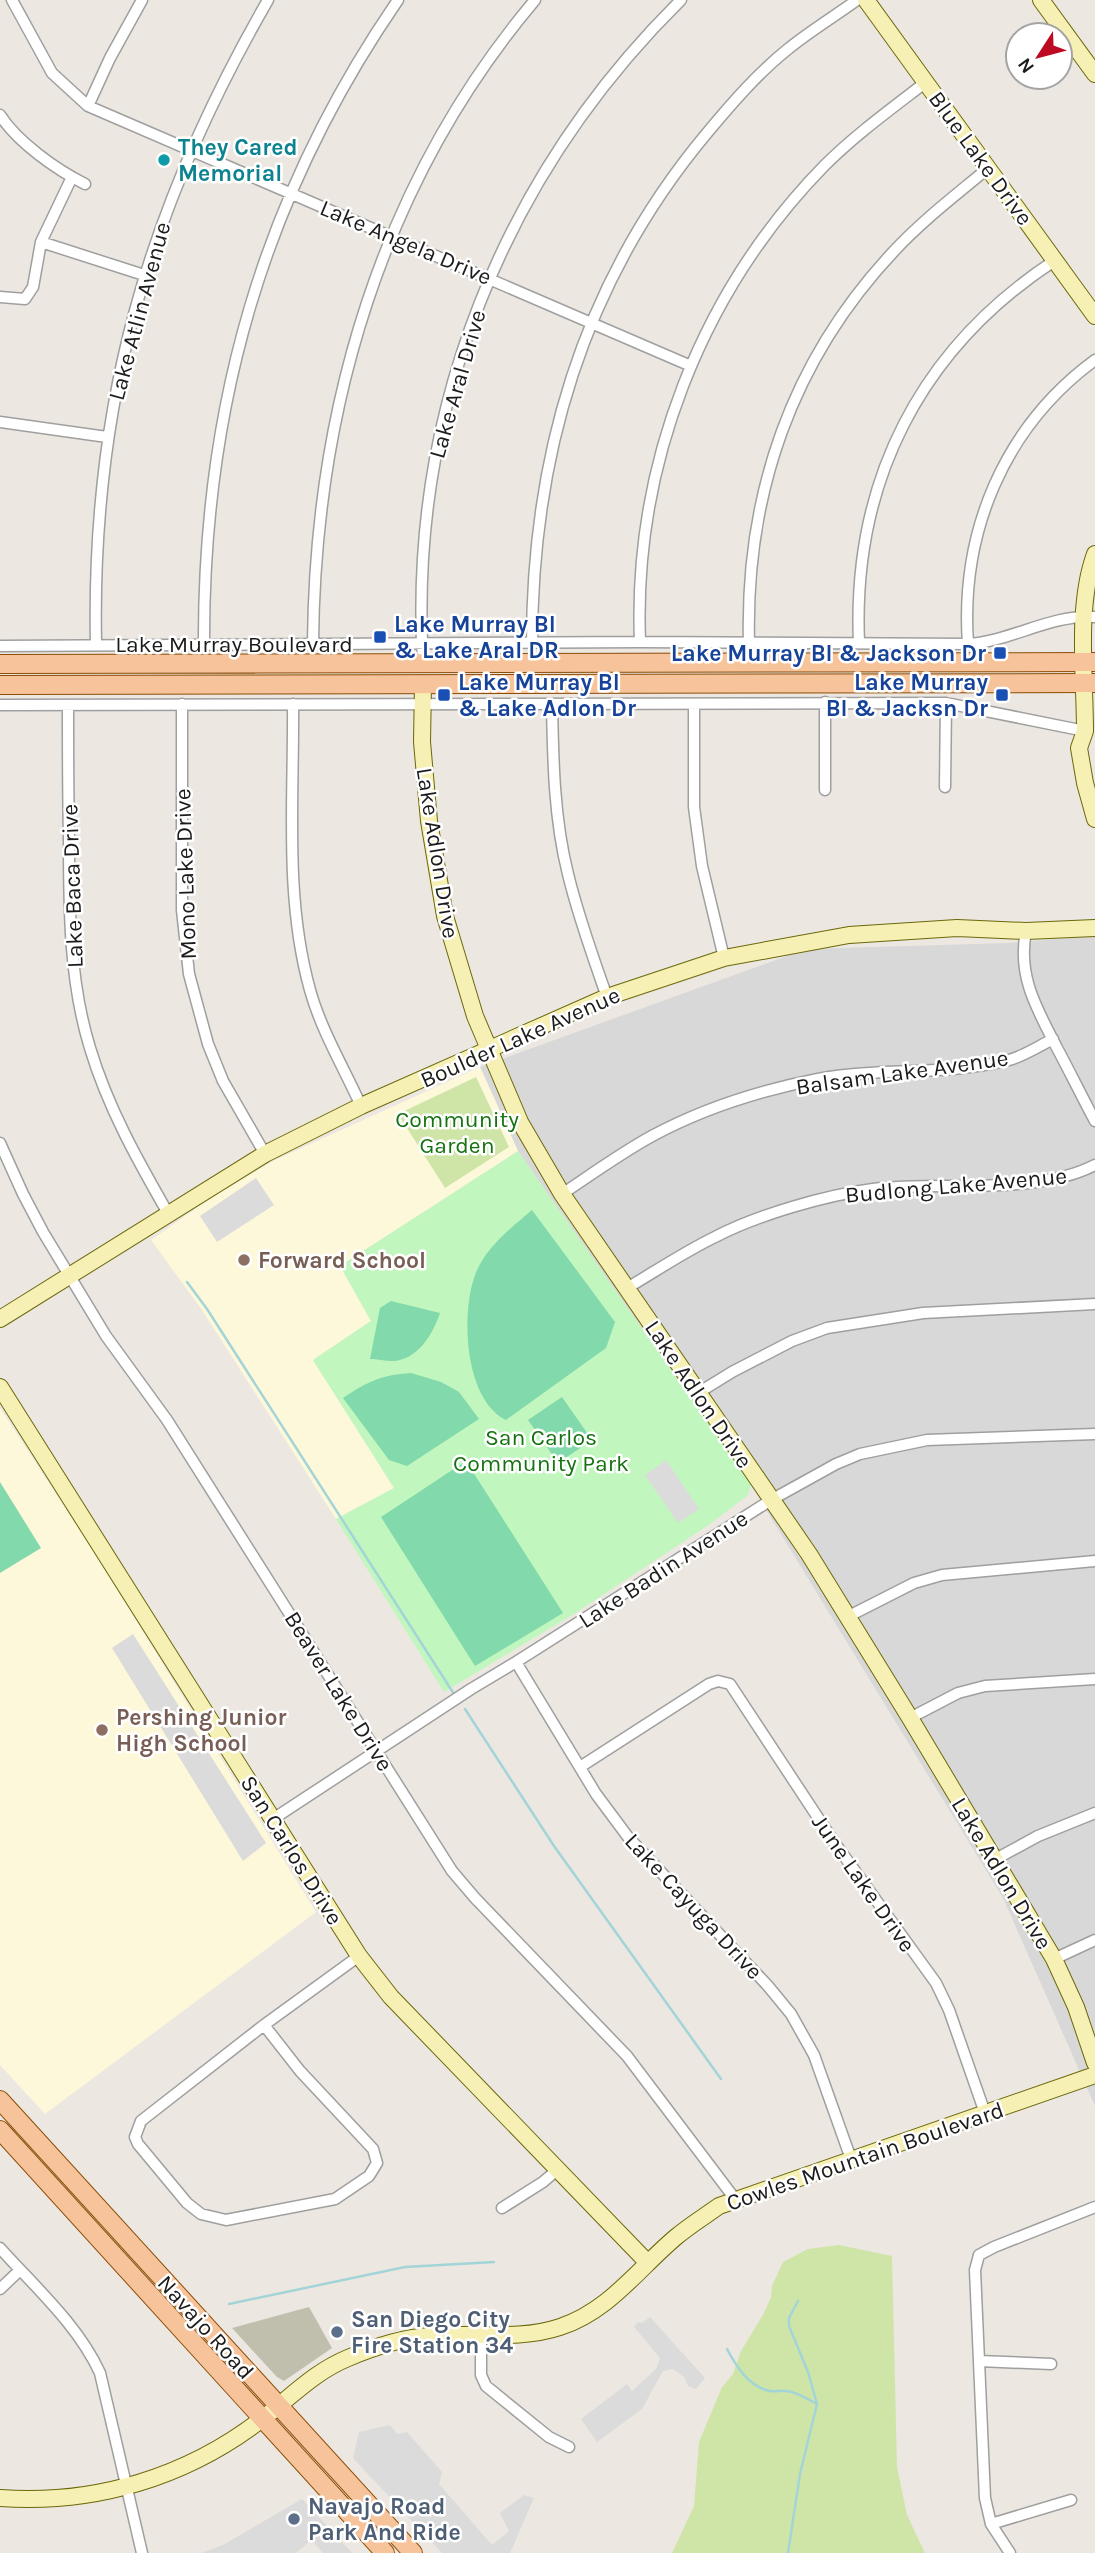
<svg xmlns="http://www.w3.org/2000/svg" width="1095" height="2553" viewBox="0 0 1095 2553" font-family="Karla,sans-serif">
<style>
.residential{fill:#d9d8d8}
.education{fill:#fdf8d9}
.construction{fill:#c0bead}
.grass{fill:#cfe5a8}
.park{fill:#c1f6be}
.pitch{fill:#82d9ab}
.parking{fill:#dbdbdb}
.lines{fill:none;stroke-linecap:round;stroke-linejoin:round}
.stream{stroke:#a3d4d8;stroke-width:2.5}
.street-casing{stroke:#9f9f9f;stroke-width:13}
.secondary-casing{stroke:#6b6809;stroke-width:18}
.primary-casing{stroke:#8b4d07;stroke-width:20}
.street{stroke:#fff;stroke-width:10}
.secondary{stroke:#f6f0b5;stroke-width:16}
.primary{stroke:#f7c39b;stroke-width:18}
.culture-dot{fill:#0f9aa8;stroke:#fff;stroke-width:2.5}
.transit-dot{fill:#1a4fb4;stroke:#fff;stroke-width:2.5}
.education-dot{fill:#8d6e63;stroke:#fff;stroke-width:2.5}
.service-dot{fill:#5c6f8a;stroke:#fff;stroke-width:2.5}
.labels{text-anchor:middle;stroke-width:5;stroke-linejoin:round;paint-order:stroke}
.culture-label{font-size:23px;font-weight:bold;fill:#0d838f;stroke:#fff;text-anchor:start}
.street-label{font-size:23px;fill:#1b1b1b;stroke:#fff}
.transit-label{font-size:23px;font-weight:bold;fill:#164399;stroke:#fff;text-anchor:start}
.park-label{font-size:23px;fill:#157210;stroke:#fff}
.education-label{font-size:23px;font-weight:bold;fill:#785e54;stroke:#fff;text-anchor:start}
.service-label{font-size:23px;font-weight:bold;fill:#4e5e75;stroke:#fff;text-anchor:start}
</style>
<rect width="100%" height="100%" fill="#ece7e1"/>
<path class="residential" d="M 1095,936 L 1095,2106 L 1003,1898 L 751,1485 L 518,1151 L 480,1067 L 806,949 L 1008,943 Z"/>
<path class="education" d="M 480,1067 L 518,1151 L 340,1266 L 371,1321 L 313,1360 L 394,1488 L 336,1519 L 202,1310 L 151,1240 L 215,1195 L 275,1160 Z
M 0,1408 L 92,1549 L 316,1912 L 45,2114 L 0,2065 Z"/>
<path class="construction" d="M 309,2307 L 332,2348 L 284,2381 L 277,2377 L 232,2328 Z"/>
<path class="grass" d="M 476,1077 L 509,1147 L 445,1188 L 398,1114 Z
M 839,2245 L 892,2256 L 897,2467 L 907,2515 L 925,2553 L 672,2553 L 694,2506 L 699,2442 L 722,2387 L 733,2374 L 741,2351 L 764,2313 L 771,2297 L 772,2286 L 783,2262 L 808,2249 Z"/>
<path class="park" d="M 518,1151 L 751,1485 L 747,1496 L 710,1524 L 577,1612 L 444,1692 L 336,1519 L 394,1488 L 313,1360 L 371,1321 L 340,1266 Z"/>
<path class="pitch" d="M 532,1210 L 615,1322 L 606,1348 L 506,1420 C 465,1400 461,1317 474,1278 C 483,1249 510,1229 532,1210 Z
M 391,1301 L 440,1313 C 433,1334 417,1361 392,1361 C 385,1361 377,1359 370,1359 L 380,1308 Z
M 411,1373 L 441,1382 L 459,1392 L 479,1419 L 407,1466 L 389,1460 L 343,1398 C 368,1381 382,1375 411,1373 Z
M 562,1397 L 592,1440 L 558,1463 L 528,1420 Z
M 466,1461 L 563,1613 L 475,1666 L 381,1517 Z
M 0,1482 L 41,1548 L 0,1573 Z"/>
<path class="parking" d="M 256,1178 L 274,1205 L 217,1242 L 200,1216 Z
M 666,1460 L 699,1509 L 678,1523 L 645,1475 Z
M 133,1634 L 266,1843 L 243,1861 L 112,1648 Z
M 650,2317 L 705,2378 L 696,2389 L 688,2386 L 684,2377 L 673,2369 L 663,2371 L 642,2409 L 597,2442 L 581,2419 L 627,2384 L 632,2391 L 656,2369 L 660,2358 L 634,2327 L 638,2322 L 642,2323 Z
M 390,2425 L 397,2434 L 407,2432 L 442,2472 L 439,2484 L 492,2545 L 509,2531 L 500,2513 L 524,2495 L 534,2498 L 510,2553 L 442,2553 L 353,2458 L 359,2432 Z
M 302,2499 L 352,2553 L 323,2553 L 311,2540 L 296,2553 L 201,2553 L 223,2545 Z"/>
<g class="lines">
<path class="stream" d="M 187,1282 L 207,1309 L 454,1694
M 465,1709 L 554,1846 L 721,2079
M 229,2304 L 405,2267 L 494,2262
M 727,2349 C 736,2366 749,2387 770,2391 C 775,2392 781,2390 786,2391 C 798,2392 807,2399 817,2404
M 788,2553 L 800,2474 L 817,2404 L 808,2372 L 789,2326 L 789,2318 L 798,2301"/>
<defs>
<path id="street" d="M 12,0 L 52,73 L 88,106 L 691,366
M 88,106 L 110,58 L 142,0
M 0,115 C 17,142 57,170 85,184
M 41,242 L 144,275
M 0,297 L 25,299 L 33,287 L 41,242 L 72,177
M 0,422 L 107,437
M 640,642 C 633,466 701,292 824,166 C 855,135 891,109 926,82
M 313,643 C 315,409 382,181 535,0
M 749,643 C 745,494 792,359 895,250 C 923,220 956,195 987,169
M 859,643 C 852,482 920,349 1054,261
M 96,644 C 91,404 148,208 268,0
M 204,644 C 203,408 263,196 398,0
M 532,644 C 532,454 584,280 707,133 C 732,103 758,73 788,49 C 810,31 835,16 857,0
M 968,644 C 960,532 1004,427 1095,360
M 0,646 L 640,642 L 968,644 C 1012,641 1051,614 1095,617
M 423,663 C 408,412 503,176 681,0
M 182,704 L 182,910 L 189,974 L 208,1044 L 223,1081 L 265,1154
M 293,704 C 294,799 284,897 310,990 C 321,1030 344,1068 361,1106
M 552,704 C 553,760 554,819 568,874 C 578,916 593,957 607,997
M 694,704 L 694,807 L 702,866 L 724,958
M 0,705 L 946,703 L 1085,731
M 68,705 C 68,749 68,793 69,837 C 69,908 69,980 90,1048 C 108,1108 138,1161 169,1215
M 945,787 L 946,703
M 825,790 L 825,702
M 1026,931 C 1017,976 1037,1009 1057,1048 C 1070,1072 1082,1097 1095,1121
M 0,1143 L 23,1194 L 43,1232 L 106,1336 L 167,1420 L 452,1871 L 475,1898 L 627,2056 L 735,2199
M 562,1194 C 592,1174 621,1153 652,1136 C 702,1109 762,1090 818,1079 C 881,1067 948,1076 1009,1060 C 1024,1056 1039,1046 1053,1039
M 627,1288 C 656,1271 684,1252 715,1237 C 757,1215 826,1195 873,1189 C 940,1181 1035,1196 1095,1165
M 698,1393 L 732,1372 L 792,1341 L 827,1328 L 923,1313 L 1095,1304
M 847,1617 L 914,1583 L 942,1575 L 1095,1561
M 516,1662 L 596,1794 L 628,1837 L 768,1986 L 791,2014 L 814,2055 L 851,2159
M 910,1718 L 958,1693 L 985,1686 L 1095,1679
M 580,1767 L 709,1684 L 718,1681 L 730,1684 L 834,1842 L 936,1983 L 949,2010 L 985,2113
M 273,1819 L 471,1689 L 516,1662 L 771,1500 L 836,1464 L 860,1454 L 927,1440 L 1095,1434
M 994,1860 L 1038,1836 L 1095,1813
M 1054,1959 L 1095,1940
M 264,2025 L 300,2071 L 373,2149 L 377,2163 L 369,2176 L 335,2199 L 226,2220 L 201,2214 L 187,2203 L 138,2144 L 135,2137 L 141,2121 L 264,2025 L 359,1956
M 502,2208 L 543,2182 L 557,2170
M 0,2248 C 35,2287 78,2325 100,2373 L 142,2553
M 0,2289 L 20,2270
M 481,2334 L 481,2375 L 486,2386 L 549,2437 L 569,2447
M 979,2361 L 1051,2364
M 991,2524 L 1071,2500
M 1010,2553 L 991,2524 L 985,2498 L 975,2270 L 979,2255 L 994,2247 L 1095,2207"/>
<path id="secondary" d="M 866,0 L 1095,316
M 1041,0 L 1095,74
M 1095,554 C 1076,606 1085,677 1085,731 L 1079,748 L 1085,783 L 1095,819
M 423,684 L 422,742 L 429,821 L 445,916 L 475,1016 L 520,1122 L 562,1194 L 809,1554 L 910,1718 L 1054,1959 L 1076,2007 L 1095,2063
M 0,1319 L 265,1154 L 361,1106 L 607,997 L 724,958 L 849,935 L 957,928 L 1026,931 L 1095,928
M 0,1387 L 359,1956 L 391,1997 L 648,2263
M 0,2498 C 95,2505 187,2477 262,2419 C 291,2397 314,2372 348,2358 C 374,2347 400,2338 429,2336 C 472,2332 518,2341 560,2327 C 609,2311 638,2269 676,2237 C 689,2226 705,2216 719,2206 L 1095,2075"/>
<path id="primary" d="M 0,664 L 1095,662
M 0,685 L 1095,683
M 0,2100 L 413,2553
M 0,2130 L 385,2553"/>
</defs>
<use href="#street" class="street-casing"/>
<use href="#secondary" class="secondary-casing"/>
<use href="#primary" class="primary-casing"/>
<use href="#street" class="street"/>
<use href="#secondary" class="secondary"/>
<use href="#primary" class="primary"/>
</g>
<circle class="culture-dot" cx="164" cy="160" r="7"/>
<g class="transit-dot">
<rect x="373" y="630" width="14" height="14" rx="3.5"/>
<rect x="993" y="646" width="14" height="14" rx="3.5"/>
<rect x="437" y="688" width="14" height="14" rx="3.5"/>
<rect x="995" y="688" width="14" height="14" rx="3.5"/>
</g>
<g class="education-dot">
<circle cx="244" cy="1260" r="7"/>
<circle cx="102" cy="1730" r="7"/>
</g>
<g class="service-dot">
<circle cx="337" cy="2332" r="7"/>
<circle cx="294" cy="2519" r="7"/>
</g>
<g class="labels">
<g class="culture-label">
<text x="178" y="155">They Cared<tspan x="178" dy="26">Memorial</tspan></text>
</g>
<g class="street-label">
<text transform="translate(981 158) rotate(54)" y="8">Blue Lake Drive</text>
<text transform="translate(406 242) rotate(23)" y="8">Lake Angela Drive</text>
<text transform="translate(139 311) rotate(-75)" y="8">Lake Atlin Avenue</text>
<text transform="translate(457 384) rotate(-74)" y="8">Lake Aral Drive</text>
<text x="234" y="652">Lake Murray Boulevard</text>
<text transform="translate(438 853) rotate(81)" y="8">Lake Adlon Drive</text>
<text transform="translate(185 874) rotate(-92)" y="8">Mono Lake Drive</text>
<text transform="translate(72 886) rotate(-92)" y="8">Lake Baca Drive</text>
<text transform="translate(520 1037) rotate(-24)" y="8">Boulder Lake Avenue</text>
<text transform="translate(902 1072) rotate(-8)" y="8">Balsam Lake Avenue</text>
<text transform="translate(956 1185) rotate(-5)" y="8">Budlong Lake Avenue</text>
<text transform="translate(699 1394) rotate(56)" y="8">Lake Adlon Drive</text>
<text transform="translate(663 1569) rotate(-33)" y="8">Lake Badin Avenue</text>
<text transform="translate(339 1691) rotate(58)" y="8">Beaver Lake Drive</text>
<text transform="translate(292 1850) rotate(58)" y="8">San Carlos Drive</text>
<text transform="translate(1002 1873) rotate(59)" y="8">Lake Adlon Drive</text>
<text transform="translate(864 1883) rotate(55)" y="8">June Lake Drive</text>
<text transform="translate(694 1906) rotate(47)" y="8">Lake Cayuga Drive</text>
<text transform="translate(865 2156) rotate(-19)" y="8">Cowles Mountain Boulevard</text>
<text transform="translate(206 2327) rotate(48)" y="8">Navajo Road</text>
</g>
<g class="transit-label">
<text x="394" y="632">Lake Murray Bl<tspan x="394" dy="26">&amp; Lake Aral DR</tspan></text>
<text x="986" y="661" text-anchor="end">Lake Murray Bl &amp; Jackson Dr</text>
<text x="458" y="690">Lake Murray Bl<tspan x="458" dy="26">&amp; Lake Adlon Dr</tspan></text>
<text x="988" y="690" text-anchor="end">Lake Murray<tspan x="988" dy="26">Bl &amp; Jacksn Dr</tspan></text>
</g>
<g class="park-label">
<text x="457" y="1127">Community<tspan x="457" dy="26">Garden</tspan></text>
<text x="541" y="1445">San Carlos<tspan x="541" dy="26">Community Park</tspan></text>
</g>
<g class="education-label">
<text x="258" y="1268">Forward School</text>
<text x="116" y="1725">Pershing Junior<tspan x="116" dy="26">High School</tspan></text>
</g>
<g class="service-label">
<text x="351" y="2327">San Diego City<tspan x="351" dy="26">Fire Station 34</tspan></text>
<text x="308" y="2514">Navajo Road<tspan x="308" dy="26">Park And Ride</tspan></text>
</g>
</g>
<g transform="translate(1039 56) rotate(234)"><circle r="33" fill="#ffffff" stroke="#a4a4a4" stroke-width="2"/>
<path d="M0-5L12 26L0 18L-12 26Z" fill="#bd0922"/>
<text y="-10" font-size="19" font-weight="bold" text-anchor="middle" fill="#1b1b1b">N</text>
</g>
</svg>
